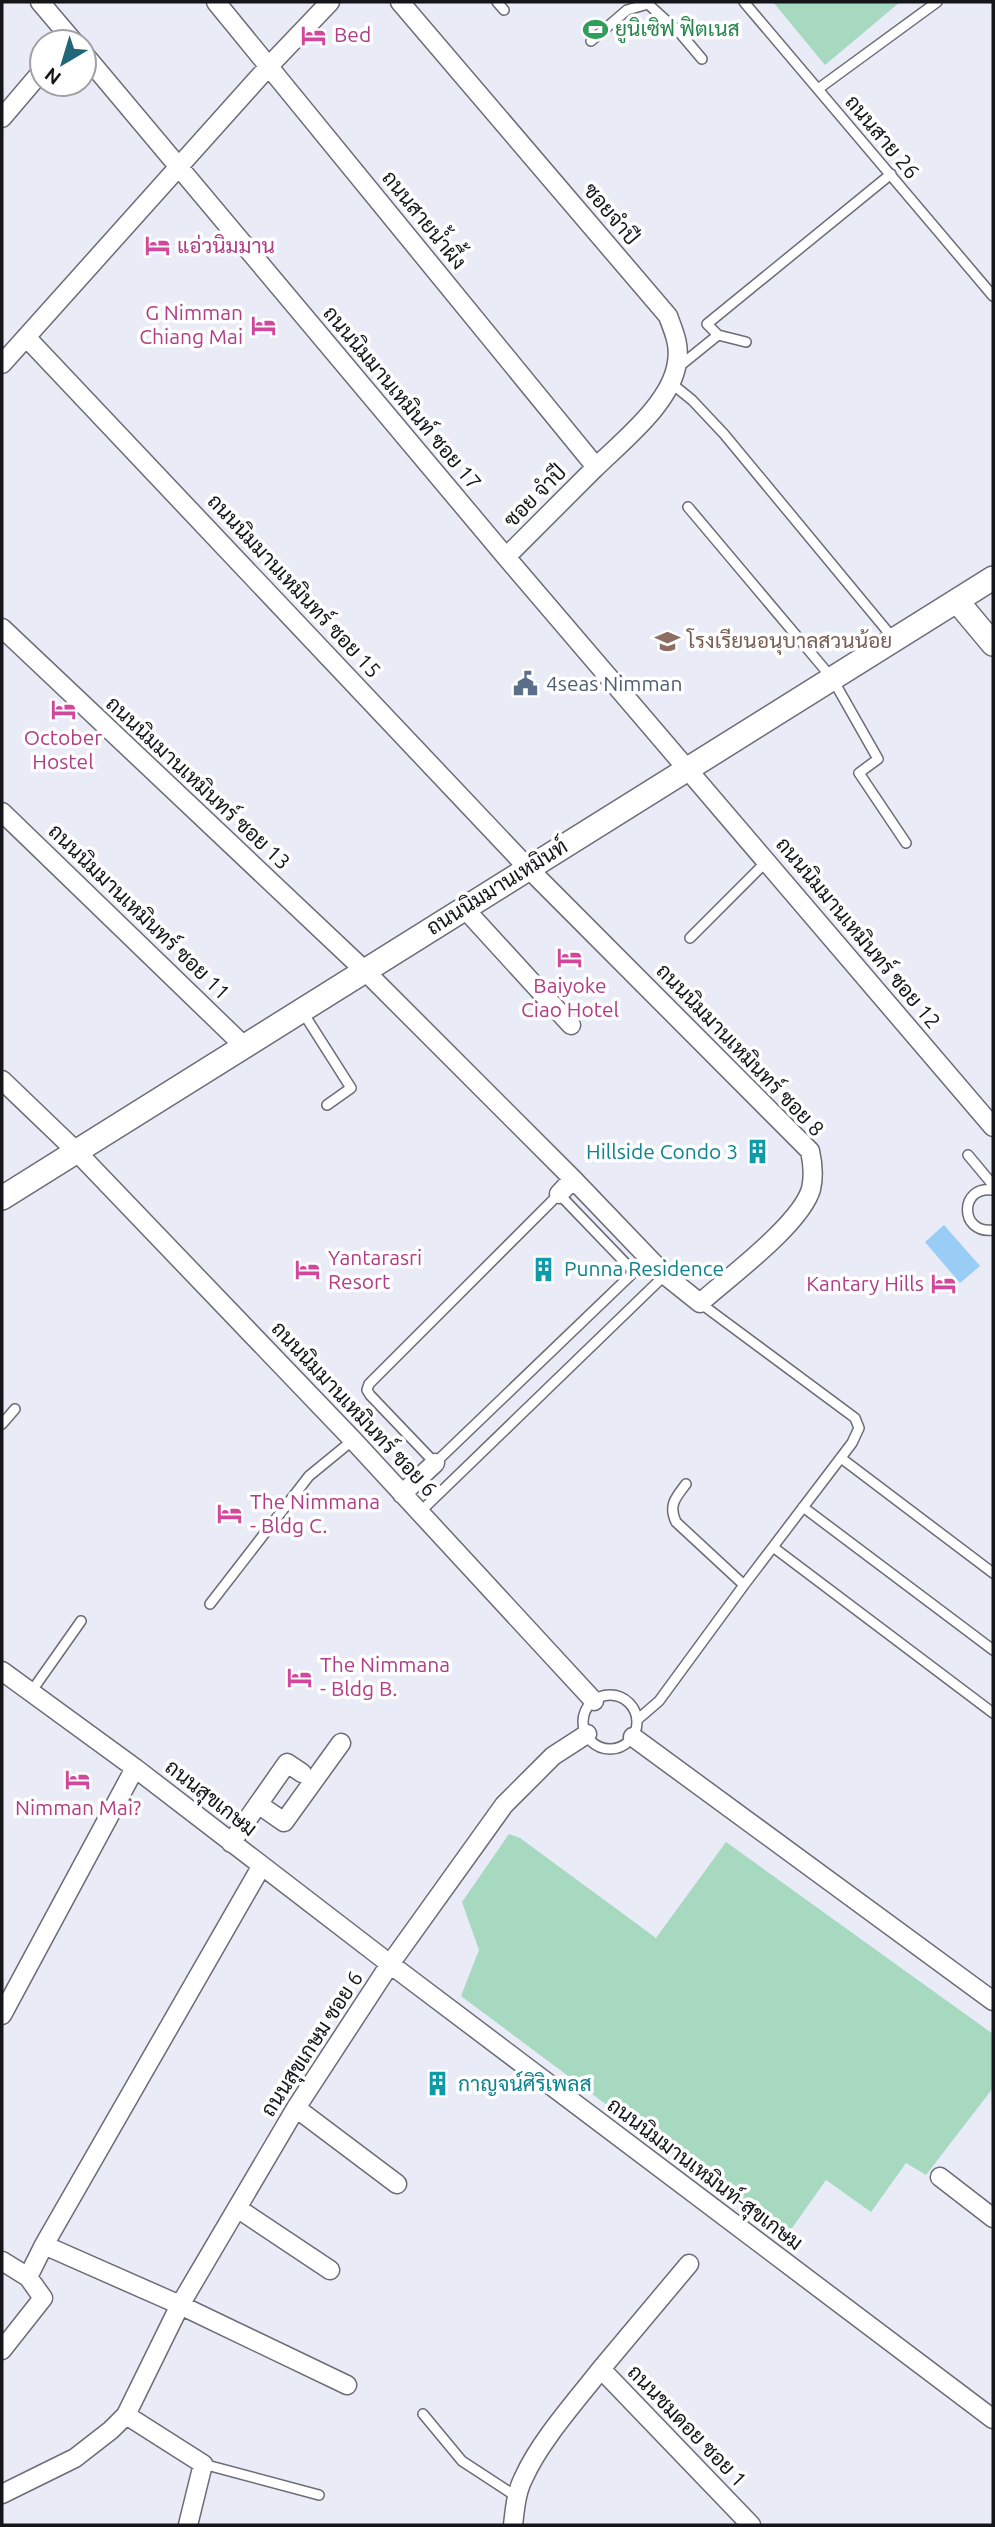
<svg xmlns="http://www.w3.org/2000/svg" width="995" height="2527" viewBox="0 0 995 2527" font-family="Ubuntu,Sarabun,sans-serif">
<style>
.green{fill:#a6d9bf}
.water{fill:#9acdf6}
.lines{fill:none;stroke-linecap:round;stroke-linejoin:round}
.lane-casing{stroke:#6a6c76;stroke-width:12}
.street-casing{stroke:#6a6c76;stroke-width:21}
.secondary-casing{stroke:#6a6c76;stroke-width:26}
.lane{stroke:#fff;stroke-width:9}
.street{stroke:#fff;stroke-width:18}
.secondary{stroke:#fff;stroke-width:23}
.labels{text-anchor:middle;stroke-width:7;stroke-linejoin:round;paint-order:stroke}
.leisure-label{font-size:21px;fill:#27864d;stroke:#fff;text-anchor:start}
.hotel-label{font-size:21px;fill:#b23c85;stroke:#fff;text-anchor:start}
.street-label{font-size:21px;fill:#15161a;stroke:#fff}
.education-label{font-size:21px;fill:#785e54;stroke:#fff;text-anchor:start}
.service-label{font-size:21px;fill:#4e5e75;stroke:#fff;text-anchor:start}
.culture-label{font-size:21px;fill:#0d838f;stroke:#fff;text-anchor:start}
</style>
<rect width="100%" height="100%" fill="#e9ebf7"/>
<path class="green" d="M 773,2 L 900,2 L 825,65 Z
M 509,1834 L 520,1838 L 656,1938 L 726,1842 L 993,2034 L 993,2088 L 926,2175 L 906,2163 L 871,2212 L 826,2180 L 785,2238 L 461,1996 L 479,1950 L 462,1902 Z"/>
<path class="water" d="M 944,1225 L 980,1266 L 960,1283 L 925,1242 Z"/>
<g class="lines">
<defs>
<path id="lane" d="M 497,2 L 504,10
M 744,2 L 993,296
M 591,41 L 627,10 L 648,4 L 680,33 L 702,59
M 818,89 L 937,2
M 746,342 L 718,335 L 707,324 L 891,174
M 676,369 L 718,335
M 671,383 L 692,400 L 724,434 L 893,638
M 688,507 L 832,678 L 878,759 L 859,773 L 906,843
M 690,938 L 767,861
M 302,1011 L 351,1088 L 327,1105
M 968,1155 L 993,1185
M 993,1190 C 959,1185 959,1234 993,1230
M 559,1194 L 634,1272 L 435,1463 L 370,1395 L 367,1390 L 369,1384 Z
M 2,1424 L 15,1409
M 841,1458 L 993,1573
M 686,1484 C 676,1497 668,1505 676,1522 L 744,1585
M 803,1507 L 993,1650
M 420,1512 L 665,1275
M 773,1547 L 993,1713
M 210,1604 L 309,1476 L 353,1440
M 31,1692 L 81,1621
M583 1722a27 27 0 1 1 54 0a27 27 0 1 1-54 0Z
M 637,1720 L 659,1701 L 744,1585 L 852,1443 L 859,1428 L 855,1418 L 700,1303
M 423,2414 L 462,2461 L 517,2497
M 203,2464 L 319,2495"/>
<path id="street" d="M 40,2 L 74,42
M 216,2 L 596,467
M 400,2 L 668,316 C 674,332 680,345 677,362 C 672,403 621,442 593,470 C 564,499 535,528 506,557
M 84,54 L 506,557 L 993,1127
M 2,118 L 42,71
M 2,364 L 269,66 L 330,2
M 2,628 L 364,970 L 573,1179 L 665,1275 L 700,1303 C 729,1277 801,1224 811,1189 C 814,1176 813,1164 810,1151 L 528,868 L 26,337
M 2,812 L 244,1046
M 464,908 L 571,1025
M 2,1080 L 77,1152 L 353,1440 L 594,1701
M 559,1194 L 573,1179
M 402,1494 L 435,1463
M 2,1671 L 135,1768 L 390,1964 L 993,2419
M 633,1737 L 993,2001
M 258,1804 L 284,1822 L 341,1743
M 231,1843 L 287,1763 L 302,1773
M 2,2015 L 135,1768
M 296,2108 L 397,2184
M 940,2177 L 993,2218
M 237,2208 L 330,2270
M 44,2245 L 180,2305 L 347,2385
M 2,2261 L 28,2277
M 2,2350 L 43,2298 L 28,2277 L 44,2245 L 261,1867
M 601,2369 L 689,2264
M 126,2415 L 203,2464 L 188,2525
M 2,2494 L 75,2458 L 111,2430 L 126,2415 L 180,2305 L 296,2108 L 390,1964 L 504,1805 L 553,1756 L 587,1734
M 513,2525 C 515,2509 516,2492 524,2477 C 540,2441 577,2400 601,2369 L 751,2525"/>
<path id="secondary" d="M 957,601 L 993,644
M 2,1198 L 993,578"/>
</defs>
<use href="#lane" class="lane-casing"/>
<use href="#street" class="street-casing"/>
<use href="#secondary" class="secondary-casing"/>
<use href="#lane" class="lane"/>
<use href="#street" class="street"/>
<use href="#secondary" class="secondary"/>
</g>
<defs>
<symbol id="stadium-bare" viewBox="-9 -9 18 18"><path d="M0-5a6.5 5 0 1 0 0 10a6.5 5 0 1 0 0-10ZM-3.5-1.8h7v3.6h-7Z" fill="#2e9e5b" stroke="#fff" stroke-width="2.5" paint-order="stroke"/></symbol>
<symbol id="hotel-bare" viewBox="-9 -9 18 18"><path d="M-6-4.5h1.5V1H6V5H4.5V3h-9V5H-6ZM-4 0a1.8 1.8 0 1 1 3.6 0ZM.5 0V-2.5h3Q6-2.5 6 0Z" fill="#d1479c" stroke="#fff" stroke-width="2.5" paint-order="stroke"/></symbol>
<symbol id="school-bare" viewBox="-9 -9 18 18"><path d="M0-5L7-2L0 1L-7-2ZM-4 1L0 2.5L4 1V4Q0 6-4 4Z" fill="#8d6e63" stroke="#fff" stroke-width="2.5" paint-order="stroke"/></symbol>
<symbol id="civic-bare" viewBox="-9 -9 18 18"><path d="M-.6-6.5H3V-4.5H.6V-3L4-1V1h2V6H-6V1h2V-1L-.6-3ZM-1.2 2.5V6h2.4V2.5Z" fill="#5c6f8a" stroke="#fff" stroke-width="2.5" paint-order="stroke"/></symbol>
<symbol id="building-bare" viewBox="-9 -9 18 18"><path d="M-4-6H4V6H1V3H-1V6H-4ZM-2.5-4.3h1.7v1.8h-1.7ZM.8-4.3h1.7v1.8H.8ZM-2.5-1h1.7V.8h-1.7ZM.8-1h1.7V.8H.8Z" fill="#0f9aa8" stroke="#fff" stroke-width="2.5" paint-order="stroke"/></symbol>
</defs>
<g fill-rule="evenodd">
<use href="#stadium-bare" x="578" y="12" width="35" height="35"/>
<use href="#hotel-bare" x="296" y="18" width="35" height="35"/>
<use href="#hotel-bare" x="140" y="228" width="35" height="35"/>
<use href="#hotel-bare" x="246" y="308" width="35" height="35"/>
<use href="#school-bare" x="650" y="624" width="35" height="35"/>
<use href="#civic-bare" x="508" y="666" width="35" height="35"/>
<use href="#hotel-bare" x="46" y="692" width="35" height="35"/>
<use href="#hotel-bare" x="552" y="940" width="35" height="35"/>
<use href="#building-bare" x="740" y="1134" width="35" height="35"/>
<use href="#building-bare" x="526" y="1252" width="35" height="35"/>
<use href="#hotel-bare" x="290" y="1252" width="35" height="35"/>
<use href="#hotel-bare" x="926" y="1266" width="35" height="35"/>
<use href="#hotel-bare" x="212" y="1496" width="35" height="35"/>
<use href="#hotel-bare" x="282" y="1660" width="35" height="35"/>
<use href="#hotel-bare" x="60" y="1762" width="35" height="35"/>
<use href="#building-bare" x="420" y="2066" width="35" height="35"/>
</g>
<g class="labels">
<g class="leisure-label">
<text x="615" y="36">ยูนิเซิฟ ฟิตเนส</text>
</g>
<g class="hotel-label">
<text x="334" y="42">Bed</text>
<text x="177" y="253">แอ่วนิมมาน</text>
<text x="243" y="320" text-anchor="end">G Nimman<tspan x="243" dy="24">Chiang Mai</tspan></text>
<text x="63" y="745" text-anchor="middle">October<tspan x="63" dy="24">Hostel</tspan></text>
<text x="570" y="993" text-anchor="middle">Baiyoke<tspan x="570" dy="24">Ciao Hotel</tspan></text>
<text x="328" y="1265">Yantarasri<tspan x="328" dy="24">Resort</tspan></text>
<text x="924" y="1291" text-anchor="end">Kantary Hills</text>
<text x="250" y="1509">The Nimmana<tspan x="250" dy="24">- Bldg C.</tspan></text>
<text x="320" y="1672">The Nimmana<tspan x="320" dy="24">- Bldg B.</tspan></text>
<text x="78" y="1815" text-anchor="middle">Nimman Mai?</text>
</g>
<g class="street-label">
<text transform="translate(882 137) rotate(50)" y="7">ถนนสาย 26</text>
<text transform="translate(611 214) rotate(50)" y="7">ซอยจำปี</text>
<text transform="translate(424 220) rotate(51)" y="7">ถนนสายน้ำผึ้ง</text>
<text transform="translate(402 398) rotate(50)" y="7">ถนนนิมมานเหมินท์ ซอย 17</text>
<text transform="translate(535 496) rotate(-45)" y="7">ซอย จำปี</text>
<text transform="translate(294 586) rotate(47)" y="7">ถนนนิมมานเหมินทร์ ซอย 15</text>
<text transform="translate(198 783) rotate(43)" y="7">ถนนนิมมานเหมินทร์ ซอย 13</text>
<text transform="translate(497 887) rotate(-32)" y="7">ถนนนิมมานเหมินท์</text>
<text transform="translate(139 912) rotate(44)" y="7">ถนนนิมมานเหมินทร์ ซอย 11</text>
<text transform="translate(858 933) rotate(50)" y="7">ถนนนิมมานเหมินทร์ ซอย 12</text>
<text transform="translate(740 1050) rotate(46)" y="7">ถนนนิมมานเหมินทร์ ซอย 8</text>
<text transform="translate(354 1409) rotate(47)" y="7">ถนนนิมมานเหมินทร์ ซอย 6</text>
<text transform="translate(211 1798) rotate(38)" y="7">ถนนสุขเกษม</text>
<text transform="translate(312 2044) rotate(-57)" y="7">ถนนสุขเกษม ซอย 6</text>
<text transform="translate(705 2174) rotate(37)" y="7">ถนนนิมมานเหมินท์-สุขเกษม</text>
<text transform="translate(687 2426) rotate(46)" y="7">ถนนชมดอย ซอย 1</text>
</g>
<g class="education-label">
<text x="687" y="648">โรงเรียนอนุบาลสวนน้อย</text>
</g>
<g class="service-label">
<text x="546" y="691">4seas Nimman</text>
</g>
<g class="culture-label">
<text x="738" y="1159" text-anchor="end">Hillside Condo 3</text>
<text x="564" y="1276">Punna Residence</text>
<text x="458" y="2091">กาญจน์ศิริเพลส</text>
</g>
</g>
<rect width="995" height="2527" fill="none" stroke="#15161a" stroke-width="7"/>
<g transform="translate(63 63) rotate(218)"><circle r="33" fill="#ffffff" stroke="#a1a2a3" stroke-width="2"/>
<path d="M0-5L12 26L0 18L-12 26Z" fill="#226778"/>
<text y="-10" font-size="19" font-weight="bold" text-anchor="middle" fill="#15161a">N</text>
</g>
</svg>
